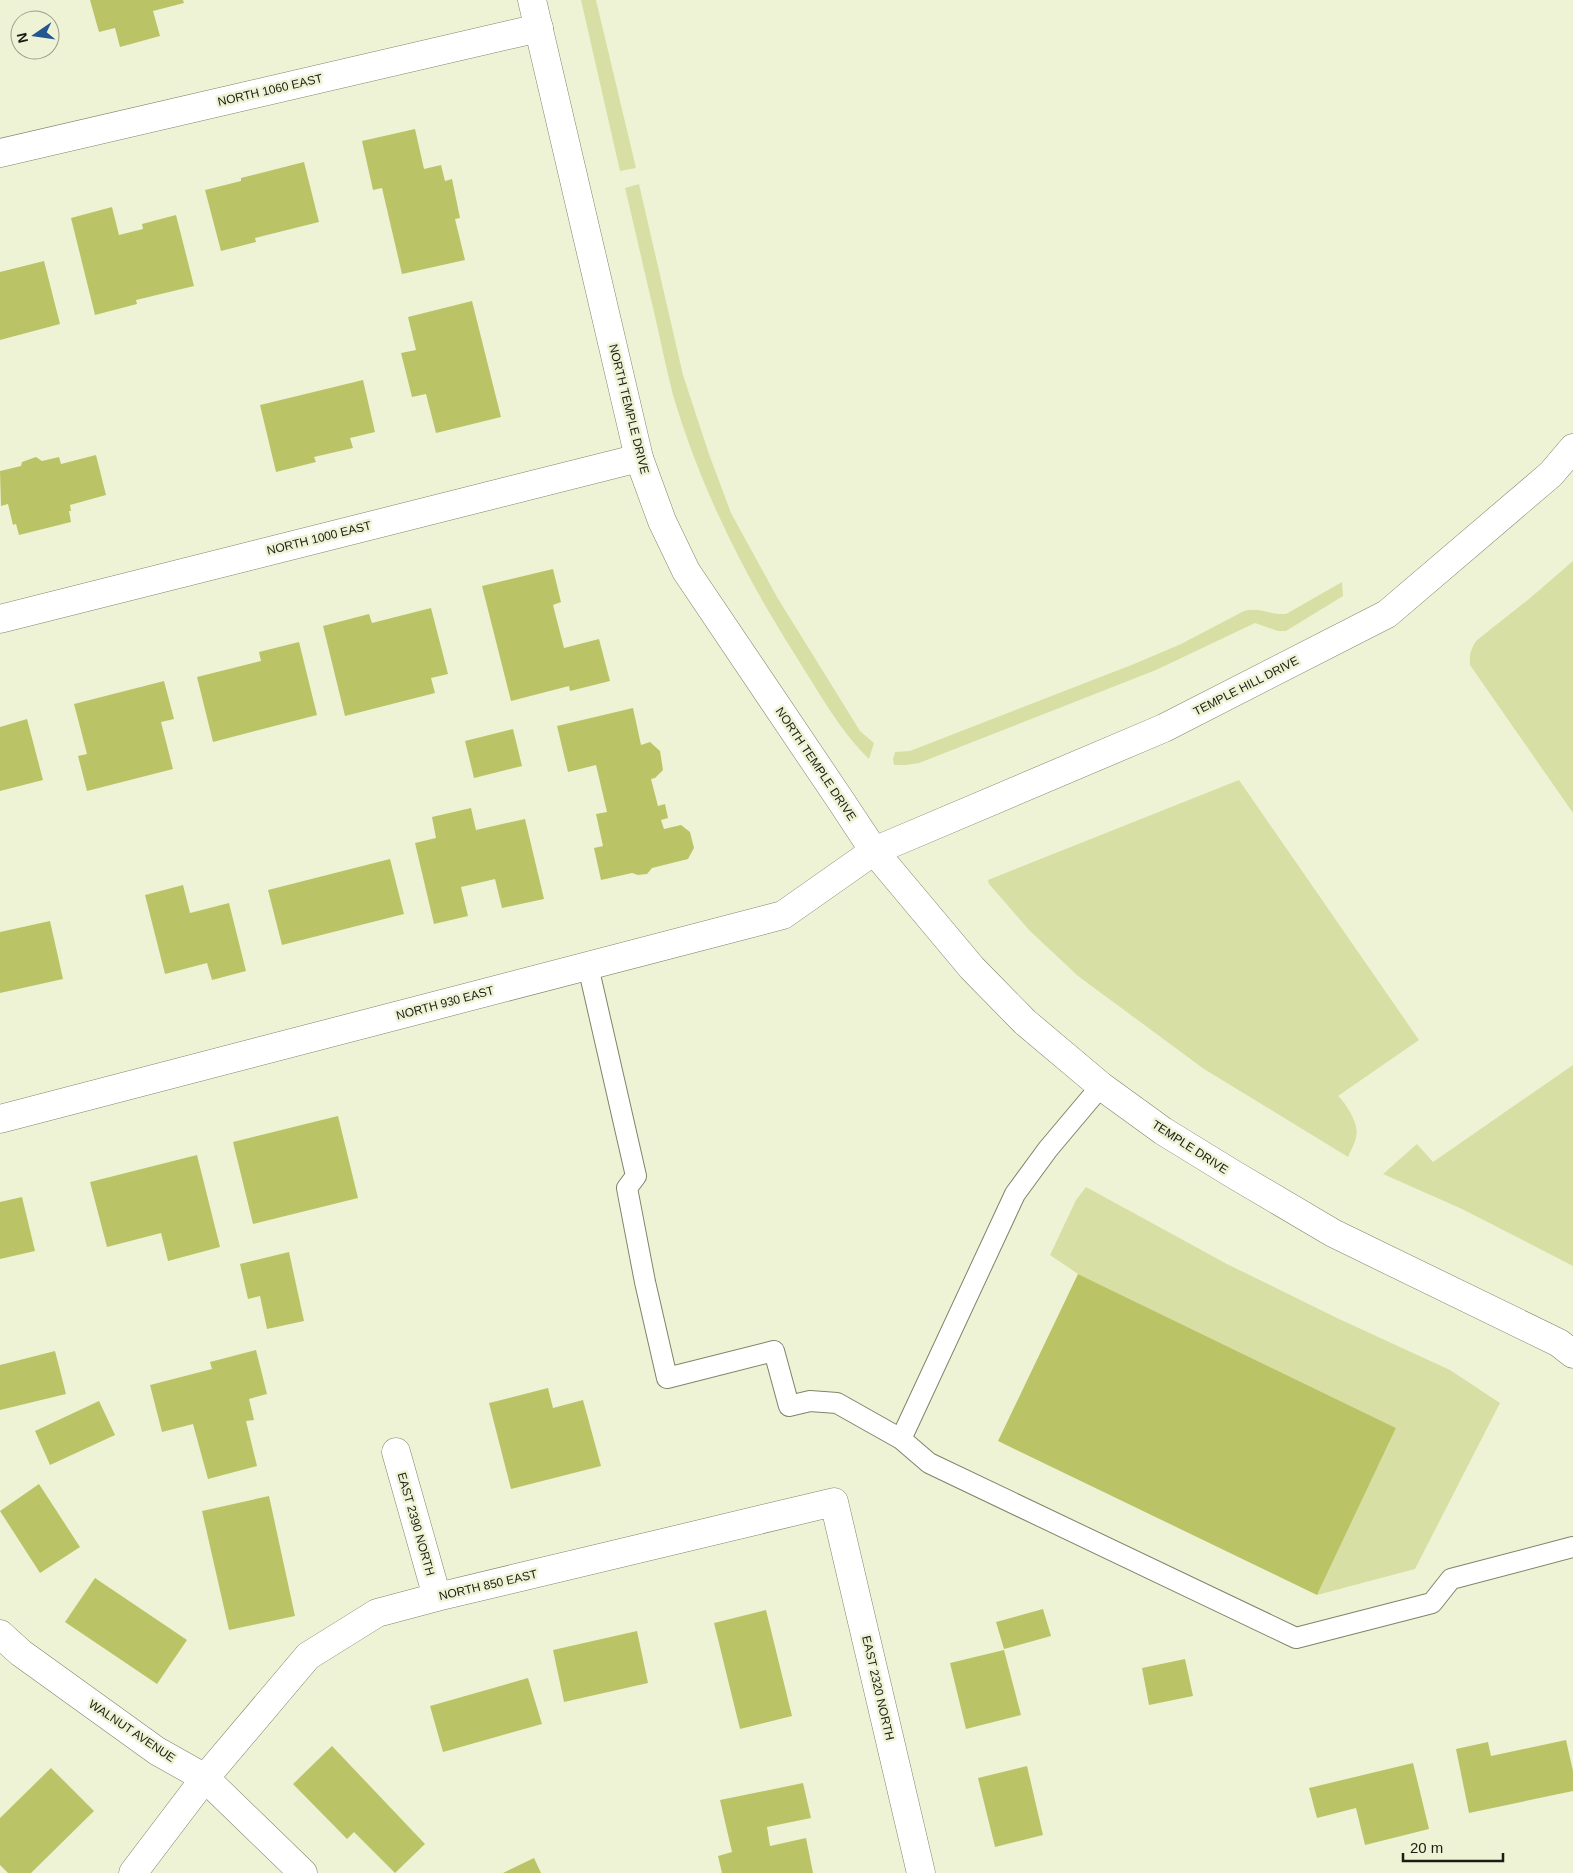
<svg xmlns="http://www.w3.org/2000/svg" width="1573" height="1873" viewBox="0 0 1573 1873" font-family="Helvetica,sans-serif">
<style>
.green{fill:#d8dfa4}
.building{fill:#bbc367}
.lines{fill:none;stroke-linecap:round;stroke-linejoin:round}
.lane-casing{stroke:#808369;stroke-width:22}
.street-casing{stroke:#808369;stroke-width:29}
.secondary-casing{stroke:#808369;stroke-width:29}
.lane{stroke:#fff;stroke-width:20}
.street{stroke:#fff;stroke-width:28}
.secondary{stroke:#fff;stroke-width:28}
.labels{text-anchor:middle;stroke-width:5;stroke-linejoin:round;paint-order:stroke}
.street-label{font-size:12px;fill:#1c1d12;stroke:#eff3d6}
</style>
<rect width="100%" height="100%" fill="#eff3d6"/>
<path class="green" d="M 581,0 L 596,0 L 636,168 L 620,171 Z
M 639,184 L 683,375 L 709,454 L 731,513 L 777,597 L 860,731 L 874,743 L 869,759 C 839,730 819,692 797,658 C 744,575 701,489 673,395 C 667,372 662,348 657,325 C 646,279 636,234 625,188 Z
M 1573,561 L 1573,813 L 1470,665 C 1469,654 1471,648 1477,640 L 1529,599 Z
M 1342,582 L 1343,596 L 1286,631 L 1278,631 L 1255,623 L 1156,670 L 919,763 L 906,765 L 894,765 L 893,759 L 895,752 L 910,751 L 1134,664 L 1181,644 L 1244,611 C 1259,607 1271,615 1286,614 Z
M 1239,780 L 1419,1040 L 1338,1096 C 1343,1100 1346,1106 1350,1112 C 1361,1132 1357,1138 1348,1157 L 1204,1069 L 1078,976 L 1030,931 L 989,884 L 988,880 Z
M 1573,1065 L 1573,1266 L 1462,1209 L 1383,1174 L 1417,1144 L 1433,1162 Z
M 1086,1187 L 1227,1264 L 1337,1318 L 1450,1370 L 1500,1403 L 1415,1569 L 1317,1595 L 1396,1428 L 1078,1274 L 1050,1255 L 1076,1200 Z"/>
<path class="building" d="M 90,0 L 183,0 L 184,3 L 153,11 L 160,36 L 120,47 L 115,28 L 99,32 Z
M 415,129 L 424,169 L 441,165 L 445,181 L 452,179 L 460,218 L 455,219 L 465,260 L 402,274 L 382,188 L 373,190 L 362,141 Z
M 304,162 L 319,222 L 255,238 L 256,242 L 221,251 L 205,190 L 241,181 L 241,178 Z
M 112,207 L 119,235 L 143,229 L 142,224 L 176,215 L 194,286 L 136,300 L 137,304 L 95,315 L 71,218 Z
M 44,261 L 60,324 L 0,340 L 0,272 Z
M 472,301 L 501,417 L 436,433 L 426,394 L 412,397 L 401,353 L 416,350 L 408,317 Z
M 363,380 L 375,432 L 350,438 L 353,448 L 314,457 L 316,462 L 276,472 L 260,405 Z
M 96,455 L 106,495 L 70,505 L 71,511 L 69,511 L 71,522 L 19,535 L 16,524 L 13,525 L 8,504 L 1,506 L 0,471 L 21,466 L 22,462 L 36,457 L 42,461 L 59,457 L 61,464 Z
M 553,569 L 561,602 L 553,605 L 564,648 L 599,639 L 610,681 L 570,691 L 569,686 L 511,701 L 482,586 Z
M 431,608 L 448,674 L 431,678 L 435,693 L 345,716 L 323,626 L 369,614 L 372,623 Z
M 299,642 L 317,715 L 213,742 L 197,677 L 261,661 L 259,652 Z
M 164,681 L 174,719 L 161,722 L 173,769 L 87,791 L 78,756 L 87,754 L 74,704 Z
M 633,708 L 641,745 L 650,742 L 660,751 L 663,770 L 655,778 L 651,779 L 658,806 L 665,804 L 668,818 L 661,820 L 664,829 L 681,825 L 690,832 L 694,848 L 688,859 L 652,868 L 647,874 L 638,875 L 632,873 L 601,880 L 594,848 L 603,846 L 596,814 L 607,812 L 596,765 L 568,772 L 557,726 Z
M 27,719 L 43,780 L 0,791 L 0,727 Z
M 513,729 L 522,766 L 474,778 L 465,741 Z
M 471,808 L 476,830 L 525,819 L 544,899 L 502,908 L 495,879 L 461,887 L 468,916 L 434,924 L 415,843 L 436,838 L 432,817 Z
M 390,859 L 404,914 L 282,945 L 268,890 Z
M 183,885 L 190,913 L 229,903 L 246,971 L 212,980 L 207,963 L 165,974 L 145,895 Z
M 50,921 L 63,979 L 0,993 L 0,932 Z
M 338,1116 L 358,1198 L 253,1224 L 233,1142 Z
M 197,1155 L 220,1247 L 168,1261 L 161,1233 L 107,1247 L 90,1182 Z
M 22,1197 L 35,1251 L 0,1259 L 0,1202 Z
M 289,1252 L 304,1321 L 267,1329 L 260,1296 L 248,1299 L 240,1264 Z
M 1078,1274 L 1396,1428 L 1317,1595 L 998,1441 Z
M 256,1350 L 267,1394 L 249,1399 L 254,1420 L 246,1421 L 257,1466 L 208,1479 L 193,1424 L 162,1432 L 150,1385 L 212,1369 L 210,1362 Z
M 55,1351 L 66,1394 L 0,1410 L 0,1365 Z
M 548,1388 L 553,1408 L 583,1400 L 601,1466 L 511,1489 L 489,1403 Z
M 99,1401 L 115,1435 L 50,1465 L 35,1431 Z
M 39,1484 L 80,1547 L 40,1573 L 0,1511 Z
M 269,1496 L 295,1616 L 229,1630 L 202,1511 Z
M 95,1578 L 187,1640 L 157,1684 L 65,1622 Z
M 1043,1609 L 1051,1636 L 1004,1649 L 996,1622 Z
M 766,1610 L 792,1716 L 740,1729 L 714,1623 Z
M 637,1631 L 648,1683 L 564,1702 L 553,1650 Z
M 1004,1650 L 1021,1715 L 966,1729 L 950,1663 Z
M 1185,1659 L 1193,1696 L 1149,1705 L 1142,1668 Z
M 528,1678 L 542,1724 L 443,1752 L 430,1706 Z
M 1566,1740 L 1573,1771 L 1573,1791 L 1469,1813 L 1456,1749 L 1488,1742 L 1491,1756 Z
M 332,1746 L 425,1844 L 395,1873 L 354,1832 L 347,1839 L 293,1784 Z
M 1413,1763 L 1429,1829 L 1365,1845 L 1356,1808 L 1317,1818 L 1309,1788 Z
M 1027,1766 L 1043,1835 L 995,1847 L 978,1778 Z
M 51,1768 L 94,1811 L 31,1873 L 8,1873 L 0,1865 L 0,1818 Z
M 803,1783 L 811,1818 L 767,1827 L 770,1846 L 806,1838 L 813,1873 L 722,1873 L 718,1856 L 732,1852 L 720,1800 Z
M 534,1858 L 541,1873 L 503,1873 Z"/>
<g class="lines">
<defs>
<path id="lane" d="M 588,966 L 636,1176 L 627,1188 L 645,1282 L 667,1378 L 774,1351 L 789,1406 L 810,1401 L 837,1403 L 901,1439 L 929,1463 L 1296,1638 L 1432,1603 L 1451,1579 L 1573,1547
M 901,1439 L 1015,1194 L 1048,1149 L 1101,1086"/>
<path id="street" d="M 0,153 L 539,28
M 0,619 L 639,458
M 0,1119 L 783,915 L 874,851
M 396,1452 L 437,1597
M 0,1634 L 21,1653 L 157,1751 L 205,1778 L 303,1873
M 133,1873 L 205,1778 L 308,1656 L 377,1613 L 437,1597 L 834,1502 L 921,1873"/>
<path id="secondary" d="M 532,0 L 639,458 L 662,521 L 686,571 L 841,801 L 874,851 L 972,968 L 1025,1022 L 1101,1086 L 1163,1131 L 1233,1174 L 1333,1233 L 1559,1343 L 1573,1354
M 874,851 L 1164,728 L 1387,614 L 1551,474 L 1573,448"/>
</defs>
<use href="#lane" class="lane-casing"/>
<use href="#street" class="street-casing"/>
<use href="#secondary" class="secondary-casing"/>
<use href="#lane" class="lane"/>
<use href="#street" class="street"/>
<use href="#secondary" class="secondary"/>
</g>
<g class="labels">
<g class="street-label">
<text transform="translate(270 90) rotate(-13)" y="4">NORTH 1060 EAST</text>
<text transform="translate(629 409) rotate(76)" y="4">NORTH TEMPLE DRIVE</text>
<text transform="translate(319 538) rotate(-14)" y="4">NORTH 1000 EAST</text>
<text transform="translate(1246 686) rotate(-27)" y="4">TEMPLE HILL DRIVE</text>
<text transform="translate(816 764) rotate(56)" y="4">NORTH TEMPLE DRIVE</text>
<text transform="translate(445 1003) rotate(-15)" y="4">NORTH 930 EAST</text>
<text transform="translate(1190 1147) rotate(33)" y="4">TEMPLE DRIVE</text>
<text transform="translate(416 1524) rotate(74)" y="4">EAST 2390 NORTH</text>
<text transform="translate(488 1585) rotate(-13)" y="4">NORTH 850 EAST</text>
<text transform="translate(878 1688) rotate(77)" y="4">EAST 2320 NORTH</text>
<text transform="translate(132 1731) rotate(34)" y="4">WALNUT AVENUE</text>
</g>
</g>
<g transform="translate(35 35) rotate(257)"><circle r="24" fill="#eff3d6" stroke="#9b9d88"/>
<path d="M0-4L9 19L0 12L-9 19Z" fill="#235790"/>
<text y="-8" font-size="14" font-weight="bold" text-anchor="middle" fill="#1c1d12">N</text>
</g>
<path d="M1403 1853v8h100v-8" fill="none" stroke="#1c1d12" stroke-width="2.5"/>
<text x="1410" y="1853" font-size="15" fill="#1c1d12" stroke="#eff3d6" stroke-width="4" paint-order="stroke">20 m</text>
</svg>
